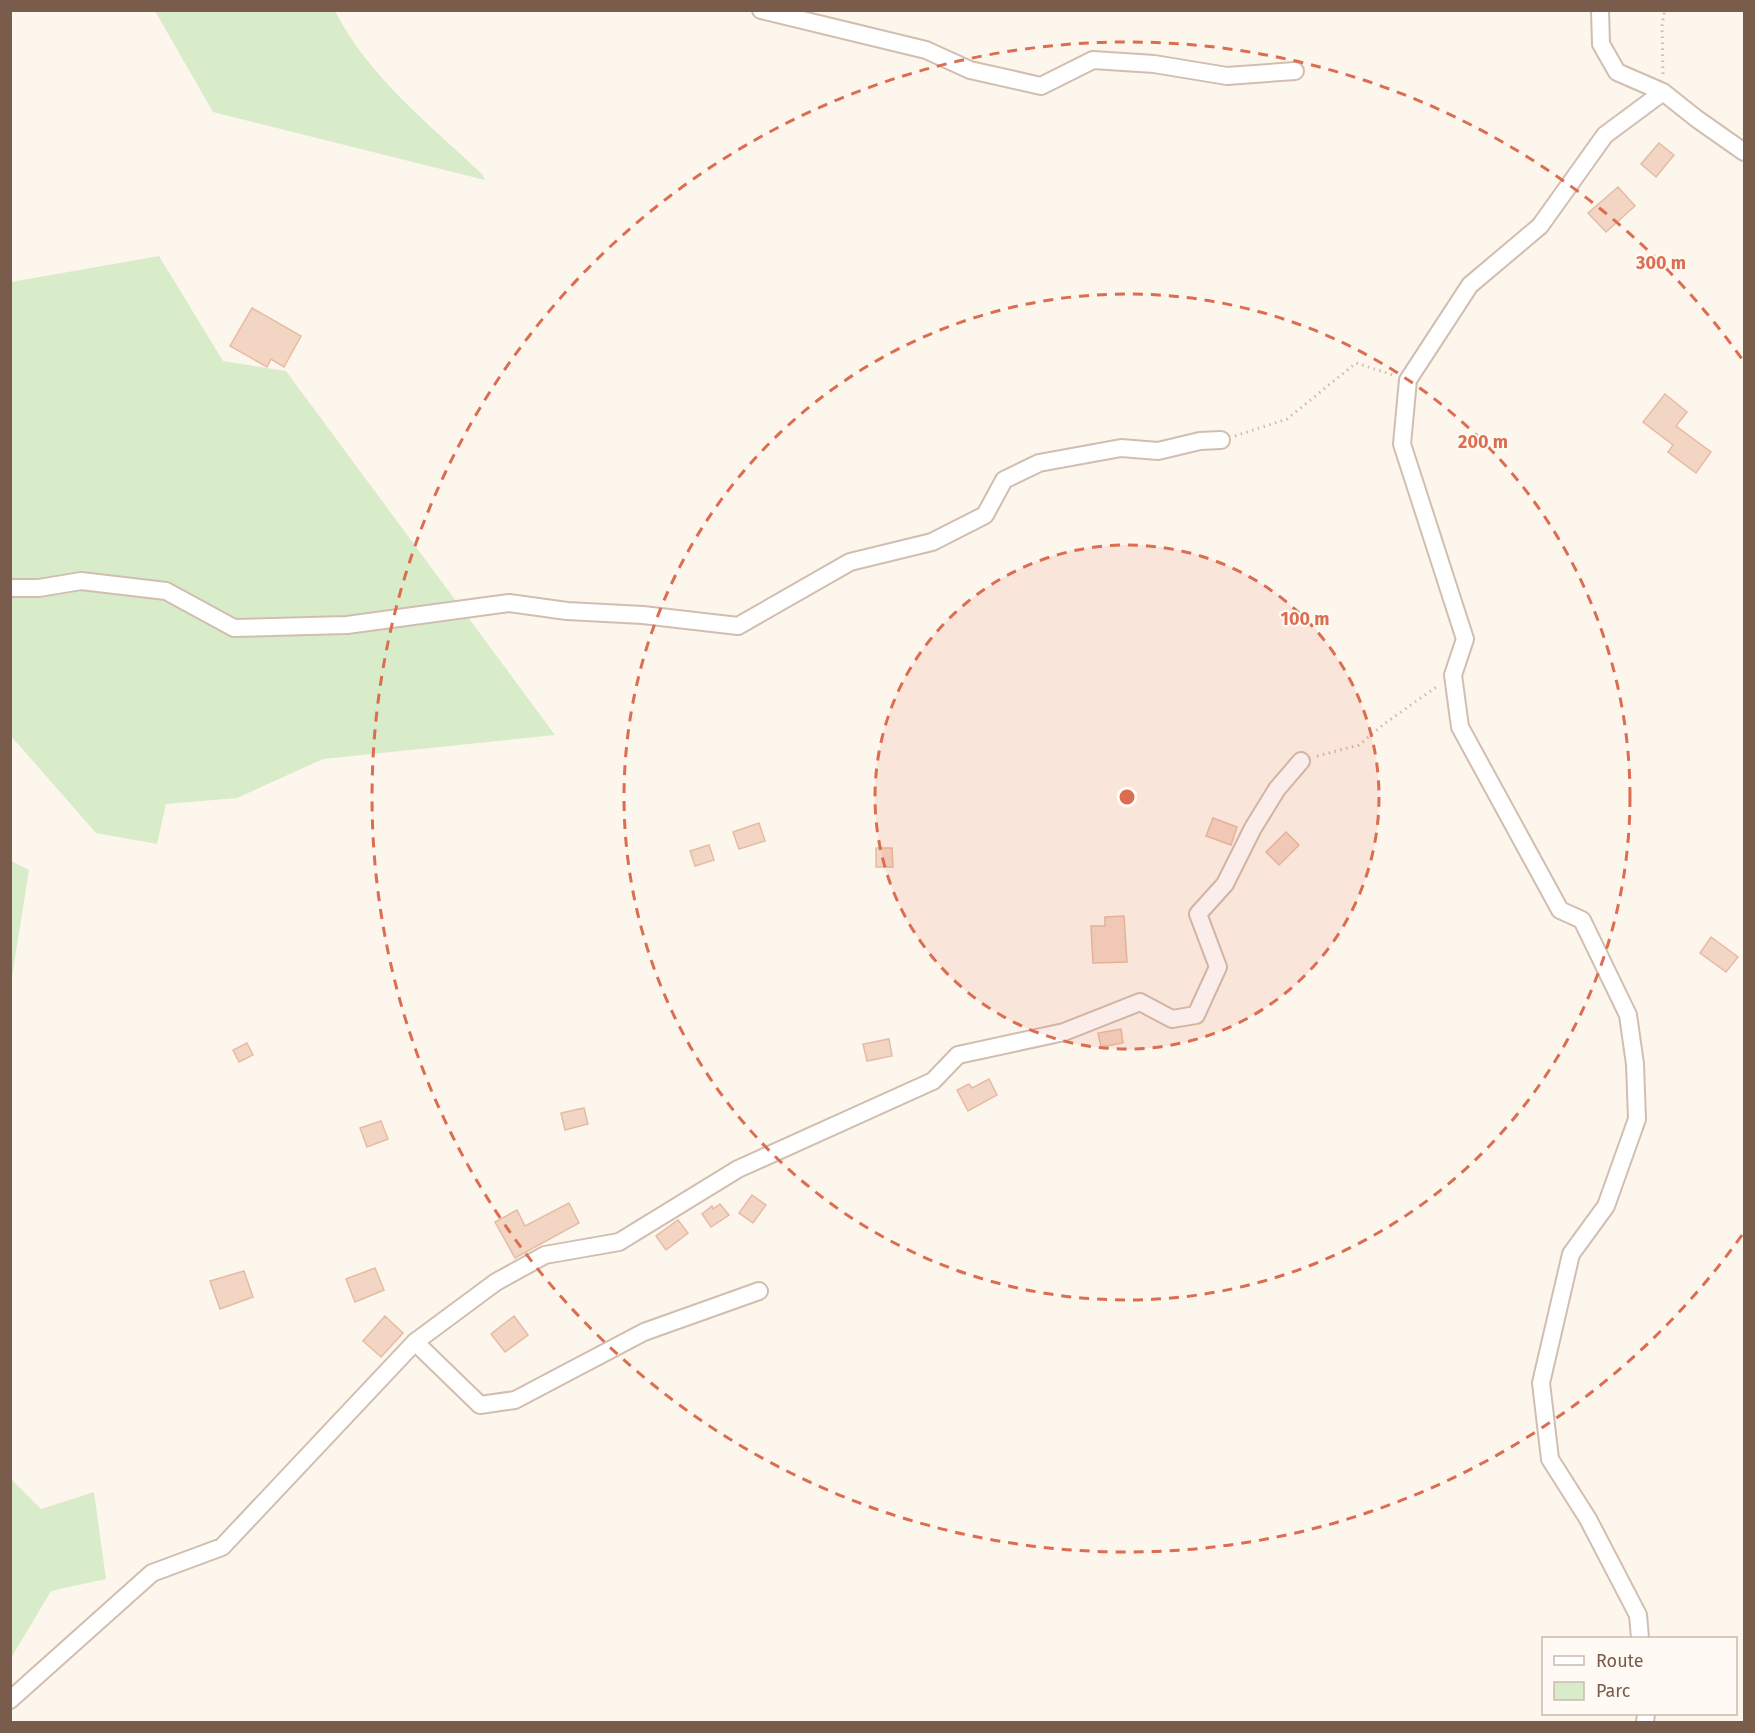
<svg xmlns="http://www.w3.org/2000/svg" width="1755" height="1733" viewBox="0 0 1755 1733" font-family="'Fira Sans',sans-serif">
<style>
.green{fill:#d8ecc9}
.building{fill:#f3d5c3;stroke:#e6bba3;stroke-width:1.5}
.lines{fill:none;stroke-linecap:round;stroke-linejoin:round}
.street-casing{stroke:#d1beb0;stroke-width:20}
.path{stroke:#d9b8a5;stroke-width:3;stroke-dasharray:1.5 4.5;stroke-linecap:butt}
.street{stroke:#fff;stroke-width:16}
.ring{fill:none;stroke:#dc6d51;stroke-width:3;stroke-dasharray:10 8}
.centre{fill:#dc6d51;stroke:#fffaf3;stroke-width:3}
.ring-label{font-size:18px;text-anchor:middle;font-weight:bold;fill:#dc6d51;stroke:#fffaf3;stroke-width:4.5;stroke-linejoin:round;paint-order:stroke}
</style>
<rect width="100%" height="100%" fill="#fdf6ec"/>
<path class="green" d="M 155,11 L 335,11 C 368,76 429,124 482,174 L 485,180 L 213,112 Z
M 159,256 L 223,361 L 286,371 L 555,735 L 323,759 L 237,798 L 166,804 L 157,844 L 96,833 L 11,736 L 11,282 Z
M 11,861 L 29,870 L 11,983 Z
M 11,1479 L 41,1509 L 94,1492 L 106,1579 L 51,1591 L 11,1658 Z"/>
<path class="building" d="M 1659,143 L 1674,155 L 1656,177 L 1641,164 Z
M 1618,187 L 1635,206 L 1606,232 L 1588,213 Z
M 252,308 L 301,336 L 284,367 L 271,359 L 267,367 L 230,346 Z
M 1665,394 L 1687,412 L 1676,426 L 1711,452 L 1696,473 L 1668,452 L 1673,445 L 1643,422 Z
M 1213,818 L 1237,827 L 1231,845 L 1206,836 Z
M 759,823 L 765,841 L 739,849 L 733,832 Z
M 1286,832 L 1299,845 L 1279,865 L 1266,852 Z
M 709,845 L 714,860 L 695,866 L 690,851 Z
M 876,848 L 892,848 L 893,867 L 876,867 Z
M 1124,916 L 1127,962 L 1093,963 L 1091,926 L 1105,926 L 1105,917 Z
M 1711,937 L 1738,957 L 1726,972 L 1700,953 Z
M 1121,1029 L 1123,1043 L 1101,1047 L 1098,1033 Z
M 889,1039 L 892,1056 L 867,1061 L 863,1044 Z
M 247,1043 L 253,1055 L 239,1062 L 233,1050 Z
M 989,1079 L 997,1095 L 968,1111 L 957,1090 L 969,1084 L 972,1088 Z
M 584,1108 L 588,1124 L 565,1130 L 561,1113 Z
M 381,1121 L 388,1139 L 367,1147 L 360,1128 Z
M 752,1195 L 766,1205 L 753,1223 L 739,1213 Z
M 569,1203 L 579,1223 L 515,1258 L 495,1222 L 517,1210 L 525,1226 Z
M 720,1204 L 729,1215 L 711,1227 L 702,1214 L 712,1206 L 713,1209 Z
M 678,1220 L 688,1233 L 666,1250 L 656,1236 Z
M 375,1268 L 384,1290 L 355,1302 L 346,1279 Z
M 244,1271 L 253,1297 L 220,1309 L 210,1281 Z
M 385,1316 L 403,1333 L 381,1357 L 363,1341 Z
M 514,1316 L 528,1335 L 505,1352 L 491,1334 Z"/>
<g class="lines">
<defs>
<path id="street" d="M 761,10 L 926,50 L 970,70 L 1041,86 L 1093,60 L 1154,64 L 1227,76 L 1295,71
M 1600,10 L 1601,44 L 1617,72 L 1663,92 L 1697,119 L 1744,152
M 10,588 L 39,588 L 81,581 L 166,591 L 234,628 L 347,625 L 509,603 L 567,611 L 643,615 L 738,626 L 850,562 L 932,542 L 985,515 L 1004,480 L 1039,463 L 1121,448 L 1158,451 L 1200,441 L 1221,440
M 415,1342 L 480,1405 L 515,1400 L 644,1332 L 759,1291
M 1640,1638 L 1638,1615 L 1588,1519 L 1550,1459 L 1541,1383 L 1571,1254 L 1606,1206 L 1637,1119 L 1635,1064 L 1628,1015 L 1582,920 L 1560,910 L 1460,727 L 1453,675 L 1465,639 L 1402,444 L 1408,380 L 1470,285 L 1540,226 L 1605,135 L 1663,92
M 10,1700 L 152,1573 L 222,1547 L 415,1342 L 496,1282 L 545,1255 L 619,1242 L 738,1169 L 933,1081 L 958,1055 L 1064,1032 L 1140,1002 L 1172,1019 L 1196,1015 L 1218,967 L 1198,914 L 1225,884 L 1253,828 L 1277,789 L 1301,761
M 1645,1722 L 1646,1714"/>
</defs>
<use href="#street" class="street-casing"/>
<path class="path" d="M 1663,74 L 1662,24 L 1665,10
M 1235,436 L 1287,419 L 1356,363 L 1393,375
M 1317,756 L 1359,745 L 1384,724 L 1439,685"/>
<use href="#street" class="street"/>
</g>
<circle cx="1127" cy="797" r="252" fill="#dc6d51" fill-opacity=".12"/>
<g class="ring">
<circle cx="1127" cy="797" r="252"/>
<circle cx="1127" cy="797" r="503"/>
<path d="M1742 1235A755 755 0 1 1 1742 359"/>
</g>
<circle cx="1127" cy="797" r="9" class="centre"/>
<g class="ring-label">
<text x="1661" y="269">300 m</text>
<text x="1483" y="448">200 m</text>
<text x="1305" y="625">100 m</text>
</g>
<rect width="1755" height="1733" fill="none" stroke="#7a5c4d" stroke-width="24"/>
<rect x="1542" y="1637" width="195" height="78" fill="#fffaf3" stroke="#cabbb1" stroke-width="1.5"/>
<rect x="1554" y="1656" width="30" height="9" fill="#ffffff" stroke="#cabbb1" stroke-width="1.5"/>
<text x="1596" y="1667" font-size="18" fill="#7a5c4d">Route</text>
<rect x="1554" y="1682" width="30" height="18" fill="#d8ecc9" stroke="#cabbb1" stroke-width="1.5"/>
<text x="1596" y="1697" font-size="18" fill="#7a5c4d">Parc</text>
</svg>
